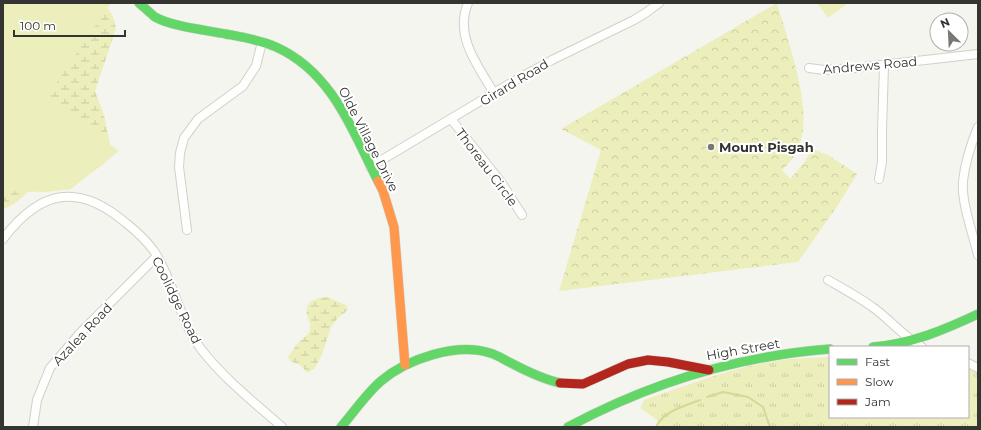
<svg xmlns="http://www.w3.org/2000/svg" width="981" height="430" viewBox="0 0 981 430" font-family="Montserrat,sans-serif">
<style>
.grass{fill:url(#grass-tufts)}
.forest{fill:url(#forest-crowns)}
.wetland{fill:url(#wetland-marsh)}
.park{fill:#eceebc}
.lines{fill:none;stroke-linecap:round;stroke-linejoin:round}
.stream{stroke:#d6d894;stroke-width:2}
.street-casing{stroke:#d0d0cc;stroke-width:10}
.fast-casing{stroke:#d0d0cc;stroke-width:10}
.slow-casing{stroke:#d0d0cc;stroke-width:10}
.jam-casing{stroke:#d0d0cc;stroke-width:10}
.street{stroke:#fefefd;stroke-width:8}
.fast{stroke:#63d668;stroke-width:9}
.slow{stroke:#ff974d;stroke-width:9}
.jam{stroke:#b3261e;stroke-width:9}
.poi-dot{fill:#787874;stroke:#fff;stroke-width:1.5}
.labels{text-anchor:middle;stroke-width:4;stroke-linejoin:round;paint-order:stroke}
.street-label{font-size:13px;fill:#343531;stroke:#fff}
.poi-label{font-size:13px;font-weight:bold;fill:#343531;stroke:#fff;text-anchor:start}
</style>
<defs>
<pattern id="grass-tufts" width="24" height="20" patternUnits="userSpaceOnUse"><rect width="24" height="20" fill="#eceebc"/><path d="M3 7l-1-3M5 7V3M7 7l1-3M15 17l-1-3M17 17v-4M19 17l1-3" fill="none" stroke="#cbcda2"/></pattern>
<pattern id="forest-crowns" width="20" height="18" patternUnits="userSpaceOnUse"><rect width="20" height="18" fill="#eceebc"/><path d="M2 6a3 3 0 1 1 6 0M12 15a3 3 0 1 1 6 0" fill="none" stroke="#cbcda2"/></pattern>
<pattern id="wetland-marsh" width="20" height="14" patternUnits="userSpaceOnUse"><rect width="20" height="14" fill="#eceebc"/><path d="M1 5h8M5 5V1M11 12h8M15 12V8" fill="none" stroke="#cbcda2"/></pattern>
</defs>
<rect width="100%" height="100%" fill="#f5f5f0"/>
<path class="grass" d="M 830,357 L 830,417 L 968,417 L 968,369 L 978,373 L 978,427 L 660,427 L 657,420 L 640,408 L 644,400 C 690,384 741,364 790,359 C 803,358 817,358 830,357 Z"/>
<path class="forest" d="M 777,3 C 787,39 810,100 802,136 C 799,150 792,161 782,170 L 790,179 L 804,163 L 812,149 L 828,155 L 857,174 L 840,202 L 798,262 L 559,291 L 601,150 L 561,129 Z"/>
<path class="wetland" d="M 3,3 L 105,3 L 113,16 L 116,29 L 95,91 L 104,115 L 111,149 L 109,156 L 104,164 L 89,174 L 30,191 C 21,197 15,206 3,209 Z
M 327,297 L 346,305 L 348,310 L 338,318 L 331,327 L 323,352 L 315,368 L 308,373 L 300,365 L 290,361 L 288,357 C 292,352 295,346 299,342 C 303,338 308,335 310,330 C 311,325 308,319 307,315 C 304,301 316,298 327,297 Z"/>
<path class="park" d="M 3,3 L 111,3 L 46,98 L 119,151 L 71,189 L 46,192 L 3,191 Z
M 817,3 L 846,3 L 847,4 L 828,18 Z"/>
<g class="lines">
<path class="stream" d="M 707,397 L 723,392 L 748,397 L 763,407 L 770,427
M 656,427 C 664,411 684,406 700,400"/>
<defs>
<path id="street" d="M 468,3 C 454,36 478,66 494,93
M 809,68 L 824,70 L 855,68 L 978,54
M 451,119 L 501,182 L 522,215
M 978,127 C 971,144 965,163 963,181 C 961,202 973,234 978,255
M 370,167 L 509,84 L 552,60 L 634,20 L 647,12 L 659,3
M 879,179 L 882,162 L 882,131 L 884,65
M 187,230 L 179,167 L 180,153 L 184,138 L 198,119 L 243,86 L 256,66 L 262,42
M 3,239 C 40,190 78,182 126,223 C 136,231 146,240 154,251 C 174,281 179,320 201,349 C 224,379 254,402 282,427
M 828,280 C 842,288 857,296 871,306 C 889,318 903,337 922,347
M 968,363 L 978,368
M 33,427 L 37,400 L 50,368 L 80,333 L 157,256"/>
<path id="fast" d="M 139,3 C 144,7 150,13 155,17 C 173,27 206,30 226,34 C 242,37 261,40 276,47 C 332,72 352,130 378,181
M 873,347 C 911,344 944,330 978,314
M 341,427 C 354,412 366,394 381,381 C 407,359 457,342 490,353 C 497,355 503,359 509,362 C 526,371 542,379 560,383
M 568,427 C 650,383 737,356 830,349"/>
<path id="slow" d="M 378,181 L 383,191 L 394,227 L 405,365"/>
<path id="jam" d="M 560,383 L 583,384 L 628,364 L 648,360 L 668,362 L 709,370"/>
</defs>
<use href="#street" class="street-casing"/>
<use href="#fast" class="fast-casing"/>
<use href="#slow" class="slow-casing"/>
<use href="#jam" class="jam-casing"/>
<use href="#street" class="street"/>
<use href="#fast" class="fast"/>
<use href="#slow" class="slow"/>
<use href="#jam" class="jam"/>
</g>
<circle class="poi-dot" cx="711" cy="147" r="4"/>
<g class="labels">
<g class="street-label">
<text transform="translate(870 65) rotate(-5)" y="5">Andrews Road</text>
<text transform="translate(514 82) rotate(-31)" y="5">Girard Road</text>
<text transform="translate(369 139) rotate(63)" y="5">Olde Village Drive</text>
<text transform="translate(487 167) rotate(53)" y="5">Thoreau Circle</text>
<text transform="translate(177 300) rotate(64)" y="5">Coolidge Road</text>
<text transform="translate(82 334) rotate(-47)" y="5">Azalea Road</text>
<text transform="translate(743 349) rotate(-10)" y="5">High Street</text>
</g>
<g class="poi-label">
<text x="719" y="152">Mount Pisgah</text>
</g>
</g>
<rect width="981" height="430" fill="none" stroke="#343531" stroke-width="8"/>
<rect x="829" y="346" width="140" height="72" fill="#ffffff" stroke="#aeaead"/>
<rect x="837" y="359" width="20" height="6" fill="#63d668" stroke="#aeaead"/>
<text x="865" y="366" font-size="12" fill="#343531">Fast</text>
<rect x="837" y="379" width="20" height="6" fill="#ff974d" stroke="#aeaead"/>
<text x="865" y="386" font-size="12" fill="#343531">Slow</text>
<rect x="837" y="399" width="20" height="6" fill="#b3261e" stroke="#aeaead"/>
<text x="865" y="406" font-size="12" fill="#343531">Jam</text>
<g transform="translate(949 32) rotate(336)"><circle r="19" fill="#ffffff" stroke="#aeaead"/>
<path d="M0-3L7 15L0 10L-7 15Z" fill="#787874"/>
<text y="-6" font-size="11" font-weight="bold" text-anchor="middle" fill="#343531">N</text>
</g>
<path d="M14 30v6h111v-6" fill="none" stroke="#343531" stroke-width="2"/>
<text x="20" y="30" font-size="12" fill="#343531" stroke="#ffffff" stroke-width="3" paint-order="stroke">100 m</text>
</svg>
